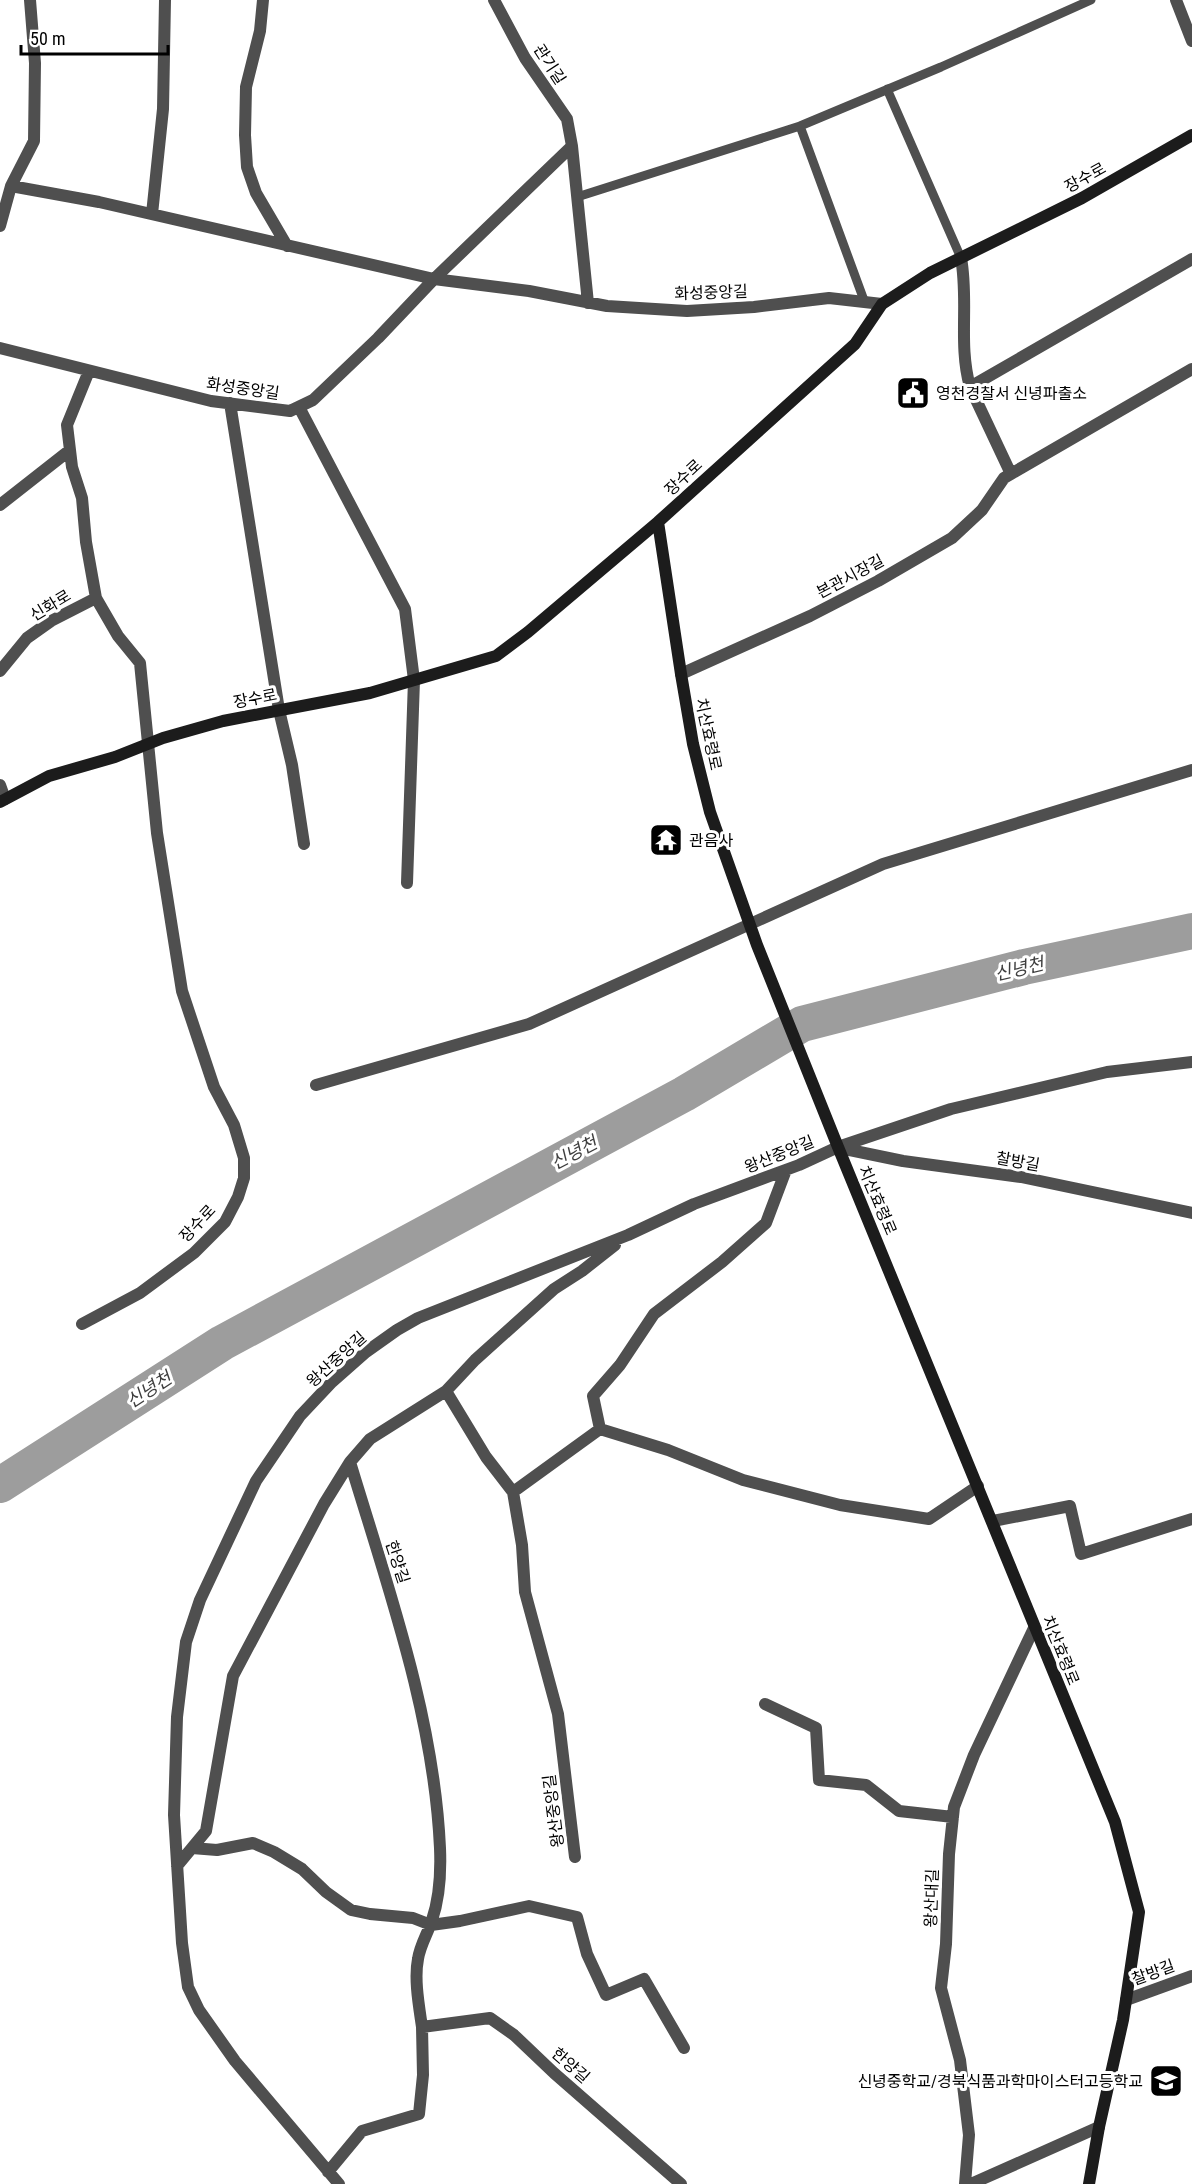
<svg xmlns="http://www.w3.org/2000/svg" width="1192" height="2184" viewBox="0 0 1192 2184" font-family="'Roboto Condensed','Noto Sans KR',sans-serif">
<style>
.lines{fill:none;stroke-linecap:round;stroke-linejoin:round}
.river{stroke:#9d9d9d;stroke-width:36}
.lane{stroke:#4f4f4f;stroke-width:9}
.street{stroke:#4f4f4f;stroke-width:12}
.secondary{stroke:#1c1c1c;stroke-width:12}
.labels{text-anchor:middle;stroke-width:6;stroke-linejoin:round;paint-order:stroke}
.street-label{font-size:16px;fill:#000;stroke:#fff}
.poi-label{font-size:16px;fill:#000;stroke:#fff;text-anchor:start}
.water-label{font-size:18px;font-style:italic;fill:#3e3e3e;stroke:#fff}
</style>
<rect width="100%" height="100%" fill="#fff"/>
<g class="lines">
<path class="river" d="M 0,1485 L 222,1343 L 684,1094 L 802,1024 L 1024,967 L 1192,931"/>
<path class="lane" d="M 887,89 L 961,258
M 800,126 L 865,303
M 577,197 L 800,126 L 941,67 L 1091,0"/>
<path class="street" d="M 263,0 L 260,31 L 246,87 L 245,135 L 247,167 L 256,193 L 287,246
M 494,0 L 525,58 L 567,119 L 572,146
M 1176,0 L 1192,41
M 11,186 L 34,141 L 35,63 L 30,0
M 152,214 L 163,109 L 165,0
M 0,226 L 11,186 L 99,202 L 434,279 L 529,291 L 607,306 L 687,311 L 754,307 L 829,298 L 882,304
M 961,258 C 969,301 958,344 970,387
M 0,348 L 211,401 L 290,411 L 313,400 L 378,338 L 434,279 L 572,146 L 588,303
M 230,403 L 279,710 L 292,765 L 304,844
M 299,407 L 405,609 L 414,680 L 407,883
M 1011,474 L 970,387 L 1192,259
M 0,505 L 70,450
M 0,671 L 27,638 L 51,621 L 96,598
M 681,674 L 810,616 L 878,581 L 952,538 L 982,510 L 1004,478 L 1192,369
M 0,785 L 5,799
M 316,1085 L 529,1024 L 883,864 L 1192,770
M 840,1148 L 903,1161 L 1021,1177 L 1192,1213
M 82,1324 L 140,1293 L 194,1253 L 225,1222 L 238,1197 L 244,1178 L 244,1158 L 234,1125 L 214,1087 L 182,991 L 157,833 L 140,663 L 118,636 L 96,598 L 86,542 L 82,498 L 72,467 L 67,425 L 89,371
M 446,1391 L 486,1457 L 513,1492 L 522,1545 L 525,1592 L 558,1714 L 575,1857
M 600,1429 L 593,1396 L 620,1365 L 654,1314 L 722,1262 L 766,1223 L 786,1170
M 350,1462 C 388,1588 434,1716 440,1848 C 441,1872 440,1897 432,1920 C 428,1933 420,1945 418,1959 C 414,1979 419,2006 422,2027 L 490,2018 L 514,2035 L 554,2073 L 681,2184
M 513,1492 L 600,1429 L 668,1450 L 743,1480 L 840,1505 L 929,1519 L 978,1486
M 993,1521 L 1070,1506 L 1081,1554 L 1192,1519
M 765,1704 L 816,1728 L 819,1780 L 866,1785 L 899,1811 L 953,1817
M 192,1848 L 217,1850 L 253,1843 L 274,1852 L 302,1869 L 326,1892 L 351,1910 L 370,1914 L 413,1918 L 431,1925 L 460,1921 L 529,1906 L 577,1917 L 587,1954 L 606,1995 L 644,1979 L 684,2048
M 177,1866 L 206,1831 L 233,1676 L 324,1504 L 350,1462 L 370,1439 L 446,1391 L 475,1360 L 554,1289 L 582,1271 L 615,1245
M 1126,2000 L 1192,1976
M 328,2172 L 362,2131 L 419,2114 L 423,2075 L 422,2027
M 339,2184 L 235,2061 L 199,2010 L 188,1987 L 182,1943 L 174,1815 L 177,1717 L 186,1642 L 200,1600 L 256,1481 L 300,1416 L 332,1382 L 366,1352 L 397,1330 L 418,1318 L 628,1235 L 694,1204 L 799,1165 L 838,1147 L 951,1109 L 1107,1072 L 1192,1062
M 965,2184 L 969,2135 L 960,2060 L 941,1988 L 946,1944 L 949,1854 L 954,1807 L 974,1755 L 1034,1628
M 971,2184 L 1099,2127"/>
<path class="secondary" d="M 658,522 L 681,674 L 693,744 L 710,812 L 757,945 L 838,1147 L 1115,1822 L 1139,1912 L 1123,2020 L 1099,2127 L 1089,2184
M 0,802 L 49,776 L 115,757 L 163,738 L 223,721 L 370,693 L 496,656 L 528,632 L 658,522 L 855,344 L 882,304 L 930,273 L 1082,198 L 1192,135"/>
</g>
<defs>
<symbol id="civic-square" viewBox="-11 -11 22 22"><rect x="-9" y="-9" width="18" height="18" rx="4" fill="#000" stroke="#fff"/><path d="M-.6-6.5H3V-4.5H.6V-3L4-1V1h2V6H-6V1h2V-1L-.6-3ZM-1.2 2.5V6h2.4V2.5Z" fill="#fff"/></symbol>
<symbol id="temple-square" viewBox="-11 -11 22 22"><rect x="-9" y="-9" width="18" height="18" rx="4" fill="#000" stroke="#fff"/><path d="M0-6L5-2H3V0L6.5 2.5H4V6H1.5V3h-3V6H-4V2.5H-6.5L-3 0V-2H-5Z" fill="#fff"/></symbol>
<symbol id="school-square" viewBox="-11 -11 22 22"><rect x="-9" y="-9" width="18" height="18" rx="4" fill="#000" stroke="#fff"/><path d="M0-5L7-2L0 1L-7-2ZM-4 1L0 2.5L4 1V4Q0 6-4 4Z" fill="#fff"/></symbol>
</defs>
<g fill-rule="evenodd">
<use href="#civic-square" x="894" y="374" width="38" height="38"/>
<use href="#temple-square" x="647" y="821" width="38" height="38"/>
<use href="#school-square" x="1147" y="2062" width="38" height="38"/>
</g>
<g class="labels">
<g class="street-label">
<text transform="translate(550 64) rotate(57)" y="6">관기길</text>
<text transform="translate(1085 177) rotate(-29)" y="6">장수로</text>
<text transform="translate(711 292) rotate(-2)" y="6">화성중앙길</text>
<text transform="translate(243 388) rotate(8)" y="6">화성중앙길</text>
<text transform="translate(683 477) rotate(-43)" y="6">장수로</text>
<text transform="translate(850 576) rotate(-28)" y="6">본관시장길</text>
<text transform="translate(50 605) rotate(-31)" y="6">신화로</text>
<text transform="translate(255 698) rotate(-11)" y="6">장수로</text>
<text transform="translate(709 734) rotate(78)" y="6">치산효령로</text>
<text transform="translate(779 1154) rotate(-22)" y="6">왕산중앙길</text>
<text transform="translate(1018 1161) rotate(10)" y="6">찰방길</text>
<text transform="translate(878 1200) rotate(67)" y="6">치산효령로</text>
<text transform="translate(197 1223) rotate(-47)" y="6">장수로</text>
<text transform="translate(336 1359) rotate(-42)" y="6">왕산중앙길</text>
<text transform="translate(398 1562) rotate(72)" y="6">한양길</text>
<text transform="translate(1061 1650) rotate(68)" y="6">치산효령로</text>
<text transform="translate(553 1811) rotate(-97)" y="6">왕산중앙길</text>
<text transform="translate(931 1898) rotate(-88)" y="6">왕산대길</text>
<text transform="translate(1153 1972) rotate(-20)" y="6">찰방길</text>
<text transform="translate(571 2065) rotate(41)" y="6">한양길</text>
</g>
<g class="poi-label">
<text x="936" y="399">영천경찰서 신녕파출소</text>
<text x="689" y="846">관음사</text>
<text x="1143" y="2087" text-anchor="end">신녕중학교/경북식품과학마이스터고등학교</text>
</g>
<g class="water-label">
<text transform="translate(1019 969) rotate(-13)" y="6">신녕천</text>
<text transform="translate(574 1153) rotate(-28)" y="6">신녕천</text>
<text transform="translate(149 1390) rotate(-33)" y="6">신녕천</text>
</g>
</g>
<path d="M21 45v9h147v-9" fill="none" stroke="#000000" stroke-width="3"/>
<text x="30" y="45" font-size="18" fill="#000000" stroke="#ffffff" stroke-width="4.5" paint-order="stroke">50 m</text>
</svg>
